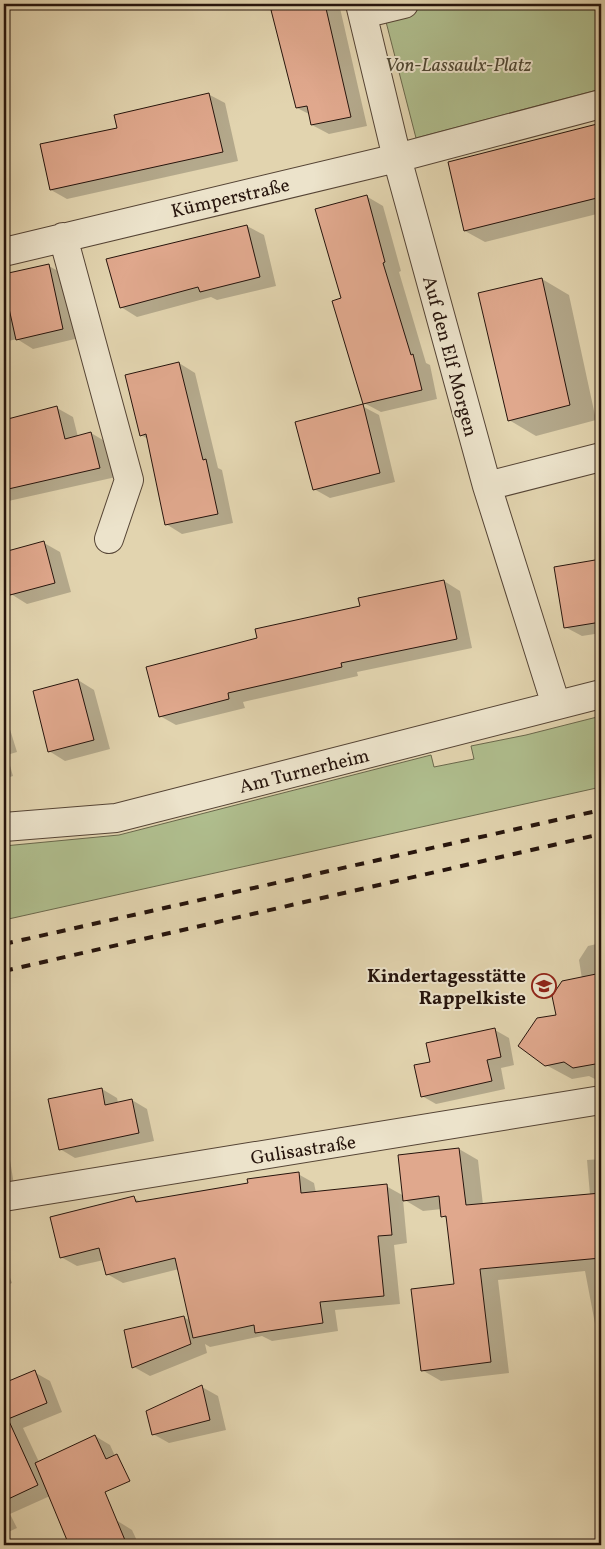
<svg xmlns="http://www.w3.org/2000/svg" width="605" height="1549" viewBox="0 0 605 1549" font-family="Vollkorn,serif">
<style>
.green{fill:#afbd8d;stroke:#6a684c}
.shadow{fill:#0003}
.building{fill:#e0a88d;stroke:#26140c}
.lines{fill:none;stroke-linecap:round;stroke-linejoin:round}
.minor-casing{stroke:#554435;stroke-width:30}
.minor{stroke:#ece3cb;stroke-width:28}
.rail{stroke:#26140c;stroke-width:4;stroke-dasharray:9 9;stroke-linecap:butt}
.labels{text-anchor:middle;stroke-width:4;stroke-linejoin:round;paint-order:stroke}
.park-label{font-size:19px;font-style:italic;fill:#4f4733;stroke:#ece3cb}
.street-label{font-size:19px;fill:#26140c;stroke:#ece3cb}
.poi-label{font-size:19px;font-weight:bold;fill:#26140c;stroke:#ece3cb;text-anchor:end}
</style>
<rect width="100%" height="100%" fill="#e2d4af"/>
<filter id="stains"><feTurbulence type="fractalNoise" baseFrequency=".004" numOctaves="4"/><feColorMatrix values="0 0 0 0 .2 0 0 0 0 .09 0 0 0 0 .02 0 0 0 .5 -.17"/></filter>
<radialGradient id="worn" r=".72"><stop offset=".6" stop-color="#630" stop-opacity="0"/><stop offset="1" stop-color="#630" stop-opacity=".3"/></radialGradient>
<path class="green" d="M 421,4 L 601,4 L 601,89 L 416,138 L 384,14 Z
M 601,716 L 601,787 L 4,920 L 4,846 L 119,835 L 431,755 L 434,767 L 474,759 L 471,746 L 526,735 Z"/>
<path class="shadow" d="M 271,4 L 333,4 L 340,8 L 367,126 L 329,134 L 312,125 L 311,115 L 297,108 Z
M 208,94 L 225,103 L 238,161 L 67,199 L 51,190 L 119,129 Z
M 601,125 L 601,213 L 485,242 L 465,231 L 449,163 Z
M 366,196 L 383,206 L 401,271 L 399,272 L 426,363 L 430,365 L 437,399 L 381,412 L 364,403 L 342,299 Z
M 247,226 L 264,235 L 276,286 L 217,300 L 211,297 L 137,317 L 121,307 L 108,260 Z
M 49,266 L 65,275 L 79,338 L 33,349 L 17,339 L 4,342 L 4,275 Z
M 542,279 L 569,295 L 596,420 L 536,436 L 509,420 Z
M 179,363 L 195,373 L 218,468 L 222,470 L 233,523 L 182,534 L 166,524 L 148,439 L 141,435 Z
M 362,406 L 379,415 L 395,482 L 330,498 L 314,489 Z
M 57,408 L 73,417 L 78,437 L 91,433 L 108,443 L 116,477 L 4,502 L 4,443 L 23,439 Z
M 44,543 L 60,552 L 71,592 L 27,604 L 11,594 L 4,569 L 4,553 Z
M 601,560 L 601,633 L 582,636 L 565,627 L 555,568 Z
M 444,581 L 460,591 L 472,648 L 357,672 L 358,676 L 243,702 L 245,708 L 176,725 L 160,716 L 258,639 Z
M 78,680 L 94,690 L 110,749 L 65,761 L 49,751 Z
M 4,710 L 17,752 L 7,755 L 13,776 L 4,779 Z
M 601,943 L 601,1082 L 589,1076 L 572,1079 L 546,1065 L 557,1016 L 582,979 L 579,960 L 588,946 Z
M 495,1030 L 509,1038 L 514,1065 L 501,1068 L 505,1089 L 436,1104 L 422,1096 L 431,1062 Z
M 102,1089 L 117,1098 L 118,1103 L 132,1100 L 147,1109 L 154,1141 L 75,1158 L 60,1149 Z
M 4,1139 L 7,1141 L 14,1185 L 4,1187 Z
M 459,1149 L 478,1160 L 483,1205 L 590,1195 L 587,1160 L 601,1159 L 601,1332 L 596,1329 L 585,1271 L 498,1280 L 509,1373 L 441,1381 L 422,1370 L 456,1285 L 447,1219 L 443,1216 L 442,1209 L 423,1211 L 403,1199 L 407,1243 L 394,1245 L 400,1304 L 335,1310 L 338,1331 L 272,1341 L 262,1336 L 210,1347 L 205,1344 L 207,1353 L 150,1376 L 134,1367 L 184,1317 L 190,1321 L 179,1269 L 123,1283 L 107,1274 L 104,1260 L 77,1266 L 61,1257 L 134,1198 L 141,1202 L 298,1174 L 314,1183 L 316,1193 L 386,1186 L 404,1196 Z
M 4,1261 L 12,1283 L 4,1287 Z
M 34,1372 L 50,1381 L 62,1412 L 23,1428 L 39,1462 L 95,1436 L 110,1445 L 125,1478 L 50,1496 L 10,1514 L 17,1528 L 4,1534 L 4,1384 Z
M 202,1387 L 218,1396 L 226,1430 L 169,1443 L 153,1434 Z
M 116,1520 L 132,1530 L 139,1545 L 65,1545 Z"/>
<path class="building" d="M 296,4 L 325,4 L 351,117 L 311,125 L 307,106 L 296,108 L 271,10 Z
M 209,93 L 223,152 L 50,190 L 40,144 L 117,128 L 114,115 Z
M 601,123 L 601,197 L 464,231 L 448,162 Z
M 367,195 L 385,262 L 383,263 L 411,355 L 413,354 L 422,390 L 363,404 L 332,301 L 341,298 L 315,209 Z
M 247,225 L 260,277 L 200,292 L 198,287 L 120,308 L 106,259 Z
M 49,264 L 63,329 L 16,340 L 4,286 L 4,274 Z
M 542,278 L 570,405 L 508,421 L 478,293 Z
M 179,362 L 203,460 L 206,459 L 218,514 L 165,525 L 146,434 L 140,436 L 125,375 Z
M 363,404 L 380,473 L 313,490 L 295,422 Z
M 57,406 L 65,439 L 91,432 L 100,468 L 4,490 L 4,420 Z
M 44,541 L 55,583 L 10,595 L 4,574 L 4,552 Z
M 601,559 L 601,622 L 564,628 L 554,567 Z
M 444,580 L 457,639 L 341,663 L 342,667 L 228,693 L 229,699 L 159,717 L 146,667 L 257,638 L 255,629 L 360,606 L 358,598 Z
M 78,679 L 94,740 L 48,752 L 33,691 Z
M 601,973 L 601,1063 L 573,1068 L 564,1062 L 545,1066 L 518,1046 L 537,1018 L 556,1015 L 552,996 L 562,981 Z
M 495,1028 L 501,1057 L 487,1060 L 492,1081 L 421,1097 L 414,1065 L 430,1062 L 426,1043 Z
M 102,1088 L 105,1105 L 132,1099 L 139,1133 L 59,1150 L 48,1099 Z
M 459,1148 L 466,1205 L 601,1193 L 601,1258 L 480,1269 L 491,1362 L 421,1371 L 411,1289 L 454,1284 L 446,1216 L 441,1217 L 439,1196 L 403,1201 L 398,1155 Z
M 299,1172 L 301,1193 L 387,1184 L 392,1235 L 378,1236 L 384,1296 L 320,1302 L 323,1323 L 255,1333 L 254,1325 L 193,1338 L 175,1258 L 106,1275 L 99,1248 L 60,1258 L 50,1217 L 134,1196 L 136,1202 L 248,1183 L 247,1179 Z
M 184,1316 L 191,1344 L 132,1368 L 124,1330 Z
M 35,1370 L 47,1403 L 8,1419 L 38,1485 L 4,1501 L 4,1383 Z
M 202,1385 L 210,1420 L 152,1435 L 146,1411 Z
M 95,1435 L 106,1459 L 117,1454 L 130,1481 L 105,1492 L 127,1545 L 69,1545 L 35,1463 Z"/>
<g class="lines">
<defs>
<path id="minor" d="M 360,4 L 397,158 L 487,486 L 556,705
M 363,14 L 404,4
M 63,237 L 129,480 L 109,539
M 4,252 L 397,158 L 601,104
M 487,486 L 601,457
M 4,827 L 116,818 L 601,694
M 4,1197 L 601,1100"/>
</defs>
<use href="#minor" class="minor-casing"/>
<use href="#minor" class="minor"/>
<path class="rail" d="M 4,944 L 601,810
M 4,971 L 601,834"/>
</g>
<defs>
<symbol id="school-ring" viewBox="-11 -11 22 22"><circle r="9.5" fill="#ece3cb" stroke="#8f2418" stroke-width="1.5"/><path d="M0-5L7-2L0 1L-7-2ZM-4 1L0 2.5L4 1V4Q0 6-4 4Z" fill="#8f2418"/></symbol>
</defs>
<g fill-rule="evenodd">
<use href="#school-ring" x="530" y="972" width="28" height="28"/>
</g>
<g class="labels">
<g class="park-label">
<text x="458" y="71">Von-Lassaulx-Platz</text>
</g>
<g class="street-label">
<text transform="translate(230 197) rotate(-13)" y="7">Kümperstraße</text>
<text transform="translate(451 356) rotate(75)" y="7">Auf den Elf Morgen</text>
<text transform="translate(304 770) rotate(-14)" y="7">Am Turnerheim</text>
<text transform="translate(303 1149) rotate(-9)" y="7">Gulisastraße</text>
</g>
<g class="poi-label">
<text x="526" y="982">Kindertagesstätte<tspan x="526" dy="22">Rappelkiste</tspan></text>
</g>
</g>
<rect width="605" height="1549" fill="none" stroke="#e2d4af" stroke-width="20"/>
<rect x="5" y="5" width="595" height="1539" fill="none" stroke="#26140c" stroke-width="2.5"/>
<rect x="10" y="10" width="585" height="1529" fill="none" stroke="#26140c"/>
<rect width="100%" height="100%" filter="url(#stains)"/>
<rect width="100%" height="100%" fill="url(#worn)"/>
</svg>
